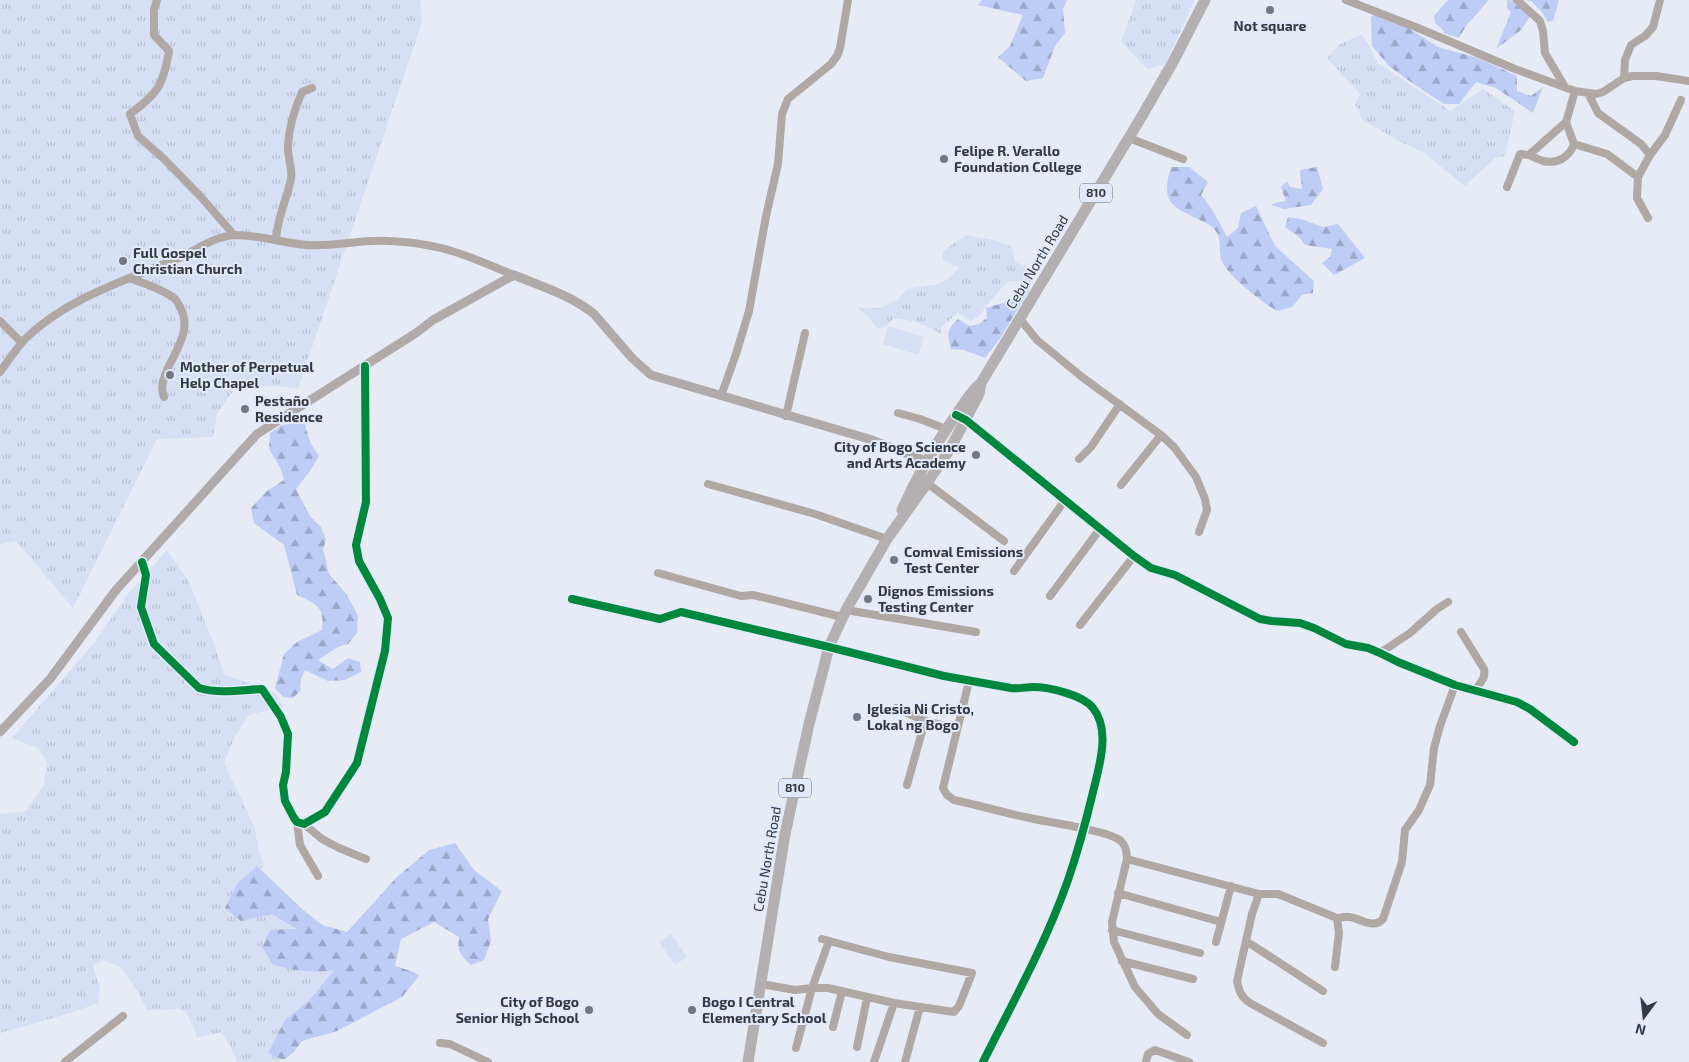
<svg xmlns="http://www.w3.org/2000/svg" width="1689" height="1062" viewBox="0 0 1689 1062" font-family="'Exo 2',sans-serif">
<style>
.grass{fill:url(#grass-tufts)}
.forest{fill:url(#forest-firs)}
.pitch{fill:#d6dff4}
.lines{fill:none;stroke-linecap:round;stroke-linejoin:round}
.minor{stroke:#b0a8a4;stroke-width:8}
.major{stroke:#b0aaaa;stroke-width:9}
.highway{stroke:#b4b0b1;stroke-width:11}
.cycleway-casing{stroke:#e1e9fb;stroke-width:11}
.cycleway{stroke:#00873e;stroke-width:8}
.poi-dot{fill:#737780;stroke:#e1e9fb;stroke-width:2}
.labels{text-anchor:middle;stroke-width:4;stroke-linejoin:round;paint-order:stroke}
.shield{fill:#e1e9fb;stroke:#696d79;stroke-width:1}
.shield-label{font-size:12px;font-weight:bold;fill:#353841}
.poi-label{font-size:14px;font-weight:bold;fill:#353841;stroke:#e1e9fb;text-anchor:start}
.street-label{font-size:14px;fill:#353841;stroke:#e1e9fb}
</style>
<defs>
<pattern id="grass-tufts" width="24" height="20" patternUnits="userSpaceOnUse" patternTransform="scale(1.25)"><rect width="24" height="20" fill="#d6dff4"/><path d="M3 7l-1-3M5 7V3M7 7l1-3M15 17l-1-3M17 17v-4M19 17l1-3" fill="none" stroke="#b8c0d2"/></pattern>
<pattern id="forest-firs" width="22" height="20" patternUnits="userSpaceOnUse" patternTransform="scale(1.25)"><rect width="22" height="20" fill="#becdf6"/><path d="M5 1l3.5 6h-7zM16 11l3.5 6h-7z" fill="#9ba7c9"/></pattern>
</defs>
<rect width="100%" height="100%" fill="#e7ebf5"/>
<path class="grass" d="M 0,0 L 420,0 L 422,22 L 298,389 L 278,386 L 235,388 L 217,414 L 213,437 L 157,439 L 73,608 L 16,541 L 0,544 Z
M 1136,0 L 1195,0 L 1165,64 L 1148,69 L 1121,42 Z
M 1362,34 L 1378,63 L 1450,111 L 1483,89 L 1515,111 L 1505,156 L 1495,158 L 1465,186 L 1424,153 L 1397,140 L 1363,120 L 1355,104 L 1360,94 L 1327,58 L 1340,44 Z
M 966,235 L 998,241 L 1012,247 L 1015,262 L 1031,268 L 1034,282 L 1008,281 L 985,307 L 981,315 L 971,321 L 958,313 L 941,327 L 941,334 C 926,324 911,320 894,318 L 885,327 L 878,329 L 867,315 L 858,308 L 880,308 L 897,300 L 907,289 L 939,284 L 948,279 L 959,268 L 943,260 L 943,251 Z
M 167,550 L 189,582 L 214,644 L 224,674 L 274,693 L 284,706 L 249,715 L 235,736 L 224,763 L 255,828 L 258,848 L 264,866 L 256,871 L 269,907 L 294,918 L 292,931 L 346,973 L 283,1039 L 280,1062 L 237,1062 L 229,1044 L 221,1032 L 197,1038 L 195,1031 L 186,1012 L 177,1009 L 147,1010 L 139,994 L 121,967 L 102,960 L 93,966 L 100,988 L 98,1003 L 71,1013 L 0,1033 L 0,814 L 26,811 L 44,785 L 47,762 L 38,748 L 12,738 L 93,644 L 128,594 Z"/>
<path class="forest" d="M 982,0 L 1067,0 L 1063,9 L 1065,33 L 1055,46 L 1043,78 L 1026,81 L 998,57 L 1010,46 L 1023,15 L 978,5 Z
M 1448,0 L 1488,0 L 1488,1 L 1466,26 L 1459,38 L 1443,33 L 1444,31 L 1435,23 L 1434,16 Z
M 1507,0 C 1519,0 1524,7 1531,15 L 1521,30 L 1496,49 L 1511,12 L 1507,8 Z
M 1524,0 L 1559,0 L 1553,21 L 1548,22 L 1542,12 L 1531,1 Z
M 1376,12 L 1402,24 L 1438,47 L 1478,58 L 1517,76 L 1517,91 L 1531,96 L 1543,87 L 1533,113 L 1496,88 L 1476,82 L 1459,104 L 1444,104 L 1408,80 L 1389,66 L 1372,46 L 1371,17 Z
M 1171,167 L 1189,167 L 1208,182 L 1201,195 L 1212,209 L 1227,237 L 1238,228 L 1241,213 L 1256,206 L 1275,246 L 1314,281 L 1313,293 L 1302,295 L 1292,307 L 1277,311 C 1262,302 1226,275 1221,259 C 1219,251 1221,239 1217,233 C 1213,226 1204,222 1198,219 C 1169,206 1161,200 1171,167 Z
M 1317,167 L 1323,189 L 1311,205 L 1284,209 L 1272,205 L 1275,203 L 1286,201 L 1281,187 L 1287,181 L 1290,187 L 1302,189 L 1300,170 Z
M 1288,217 L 1301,219 L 1323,227 L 1338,224 L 1365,258 L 1334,275 L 1322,263 L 1330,257 L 1332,249 L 1305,245 L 1299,237 L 1285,227 Z
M 1028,283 L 1030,287 L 1028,292 L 999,340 L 985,358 L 964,350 L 951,349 C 947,333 946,331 958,319 L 969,326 L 979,324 L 987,318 L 986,308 C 998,304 1022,301 1022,286 Z
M 304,422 L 311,444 L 319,456 L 310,471 L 296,489 L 310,516 L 321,527 L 326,540 L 323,549 L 329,574 L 347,595 L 358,616 L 357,633 L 348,644 L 338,647 L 318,660 L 333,669 L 348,658 L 360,662 L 361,672 L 345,680 L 328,681 L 305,670 L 301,679 L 300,691 L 293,698 L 283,697 L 275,688 L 284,654 L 297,642 L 322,630 C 325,606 316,604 297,595 L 284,545 L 254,523 L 251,508 L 267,491 L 284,480 L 280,467 L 269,449 L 270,433 L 282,425 Z
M 455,843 L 475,871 L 502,891 L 488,919 L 491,941 L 484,960 L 471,965 C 460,955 457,951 459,937 L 434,922 L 401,939 L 395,966 L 414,972 L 419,976 L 402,997 L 337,1031 L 302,1041 L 294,1052 L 284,1060 L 268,1053 L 285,1020 L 309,1001 L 334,970 C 314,974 293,970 273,965 L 262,947 L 270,930 L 296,929 L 272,914 L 241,921 L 225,908 L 237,884 L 257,866 L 301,908 L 322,925 L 347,932 L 397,877 L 429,850 Z"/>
<path class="pitch" d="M 888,326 L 924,337 L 918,355 L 883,344 Z
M 671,934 L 687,957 L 675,965 L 659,942 Z"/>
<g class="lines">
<path class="minor" d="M 157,0 L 154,9 L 154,35 L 169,51 C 163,86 158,93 130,114 L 138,136 L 163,158 L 201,197 L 234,235
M 1346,0 L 1418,28 L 1515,69 L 1575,91 L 1596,94 L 1603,92 L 1624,78 L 1632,76 L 1656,76 L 1689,81
M 1517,0 L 1540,21 L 1543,31 L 1545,53 L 1565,87
M 1624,78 L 1625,60 L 1631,45 L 1645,36 L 1653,27 L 1660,0
M 1588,93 L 1598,113 L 1641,144 L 1650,155
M 1129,138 L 1183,159
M 1574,144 L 1607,154 L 1638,177
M 1530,154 L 1566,122 L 1575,91
M 1507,187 L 1520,154 C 1532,154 1533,158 1543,161 C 1557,164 1569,158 1574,144 L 1566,122
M 1648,218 L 1637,198 L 1638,177 L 1650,155 L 1665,135 L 1681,100
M 276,239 C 277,218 287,199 291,179 C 293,171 287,155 288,145 C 289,127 295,108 302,92 L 312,88
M 130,278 C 144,284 163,289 175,299 C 178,302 179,306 181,309 C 197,340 153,372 164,397
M 1020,319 L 1037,340 L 1082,377 L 1161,435 L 1174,447 L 1196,477 L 1205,499 L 1207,510 L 1199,532
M 0,321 L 22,343
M 0,372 C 8,361 16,349 25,339 C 67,298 126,280 179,258 C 196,250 215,236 235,235 C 259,235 283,243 307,245 C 334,247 362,239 390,241 C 414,242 439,246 461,254 C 479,260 496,268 514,275
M 721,396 L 736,354 L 749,311 L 766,216 L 778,164 L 782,114 L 788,99 L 831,64 L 837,56 L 840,48 L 848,0
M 898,413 L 920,419 L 946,429
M 786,416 L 805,333
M 962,418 L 1134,556 L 1151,568 L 1175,575 L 1260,619 L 1272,621 L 1300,623 L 1314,628 L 1346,644 L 1368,648 L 1380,653 L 1398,662 L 1455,685 L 1517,702 L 1530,709 L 1574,742
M 1079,459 L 1091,447 L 1120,404
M 927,483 L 1004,541
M 708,484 L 815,514 L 887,539
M 1121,485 L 1161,435
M 142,562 L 146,575 L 141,607 L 154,644 L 199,688 C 219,694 242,690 262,689 L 281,717 L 288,734 L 286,772 L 283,785 L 285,801 L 294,818 L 297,822 L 304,824 L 325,812 L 357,763 L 385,651 L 388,618 L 380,599 L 359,561 L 356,545 L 366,502 L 365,366
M 1014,571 L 1065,500
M 658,573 L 741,596 L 753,595 L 842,617
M 1050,596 L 1100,529
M 572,599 L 660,619 L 681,612 L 829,647 L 944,676 L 1011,688 C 1018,689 1026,687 1033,687 C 1049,687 1083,695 1093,708 C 1111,730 1099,767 1093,792 C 1086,821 1078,851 1068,880 C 1046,943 1013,1002 983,1062
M 846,610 L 976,632
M 1080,625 L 1134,556
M 1461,632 L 1484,669 C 1486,679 1480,683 1474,691
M 1380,653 L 1410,633 L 1437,609 L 1448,602
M 969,681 L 943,788 L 947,795 L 954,800 C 978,805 1001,812 1025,817 C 1045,822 1108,830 1121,841 C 1126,846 1127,852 1127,859 L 1112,922 L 1114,942 L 1135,987 L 1158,1014 L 1187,1035
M 896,708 L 925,721 L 957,729
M 907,785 L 925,721
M 297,822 L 300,845 L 318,876
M 304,824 L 322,839 L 339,848 L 366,859
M 1127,859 L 1259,894 L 1278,894 L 1337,918 L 1339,933 L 1335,967
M 1118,893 L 1221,922
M 1259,894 L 1252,914 L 1237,981 C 1239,991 1241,997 1250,1003 L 1323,1043
M 1337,918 C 1341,918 1345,916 1349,917 C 1360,918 1373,930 1383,919 L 1402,862 L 1405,830 L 1419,810 L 1430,785 L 1434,748 L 1440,726 L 1455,685
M 1112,930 L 1200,953
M 1246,941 L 1323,991
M 1216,942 L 1231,886
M 1122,961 L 1193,979
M 761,984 L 795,990 L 812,988 L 828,988 L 894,1003 L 954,1012 L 959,1006 L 972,973 L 889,957 L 822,939
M 833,1027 L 842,991
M 440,1043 L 450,1044 L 488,1062
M 857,1047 L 867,998
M 796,1048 L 812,988 L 829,941
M 65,1062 L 123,1016
M 874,1062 L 894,1003
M 905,1062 L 920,1007
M 1146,1062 L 1148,1054 L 1155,1050 L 1189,1062"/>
<path class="major" d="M 0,732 L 50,679 L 116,590 L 257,434 L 416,333 L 433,320 L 514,275 C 540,286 571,295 594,314 L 632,358 L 651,375 L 869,439 L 931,463"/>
<path class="highway" d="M 902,510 C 917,476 935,445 956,415 C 964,404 970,392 980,384
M 748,1062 L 785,834 L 809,724 L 829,647 L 846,610 L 887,539 L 927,483 L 950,449 L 979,394 L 981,383 L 1142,116 L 1173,62 L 1205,0"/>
<defs>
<path id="cycleway" d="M 956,415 L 966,420 L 1134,556 L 1151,568 L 1175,575 L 1260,619 L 1272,621 L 1300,623 L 1314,628 L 1346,644 L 1368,648 L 1380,653 L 1398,662 L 1455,685 L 1517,702 L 1530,709 L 1574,742
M 142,562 L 146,575 L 141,607 L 154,644 L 199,688 C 219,694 242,690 262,689 L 281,717 L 288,734 L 286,772 L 283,785 L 285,801 L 294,818 L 297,822 L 304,824 L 325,812 L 357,763 L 385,651 L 388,618 L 380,599 L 359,561 L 356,545 L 366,502 L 365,366
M 572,599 L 660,619 L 681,612 L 829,647 L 944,676 L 1011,688 C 1018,689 1026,687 1033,687 C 1049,687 1083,695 1093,708 C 1111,730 1099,767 1093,792 C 1086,821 1078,851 1068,880 C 1046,943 1013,1002 983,1062"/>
</defs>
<use href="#cycleway" class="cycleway-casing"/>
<use href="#cycleway" class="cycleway"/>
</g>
<g class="poi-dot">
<circle cx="1270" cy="10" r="5"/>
<circle cx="944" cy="159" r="5"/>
<circle cx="123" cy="261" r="5"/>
<circle cx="170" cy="375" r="5"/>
<circle cx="245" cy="409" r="5"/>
<circle cx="976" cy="455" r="5"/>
<circle cx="894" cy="560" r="5"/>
<circle cx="868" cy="599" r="5"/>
<circle cx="857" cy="717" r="5"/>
<circle cx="589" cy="1010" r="5"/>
<circle cx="692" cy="1010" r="5"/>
</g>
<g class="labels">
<g class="shield">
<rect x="1080" y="183.5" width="32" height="19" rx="4"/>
<rect x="779" y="778.5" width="32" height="19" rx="4"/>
</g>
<g class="shield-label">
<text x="1096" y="197">810</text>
<text x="795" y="792">810</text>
</g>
<g class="poi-label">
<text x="1270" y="31" text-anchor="middle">Not square</text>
<text x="954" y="156">Felipe R. Verallo<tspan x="954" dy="16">Foundation College</tspan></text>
<text x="133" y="258">Full Gospel<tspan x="133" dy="16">Christian Church</tspan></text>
<text x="180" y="372">Mother of Perpetual<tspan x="180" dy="16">Help Chapel</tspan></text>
<text x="255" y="406">Pestaño<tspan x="255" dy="16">Residence</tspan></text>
<text x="966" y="452" text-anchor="end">City of Bogo Science<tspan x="966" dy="16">and Arts Academy</tspan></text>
<text x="904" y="557">Comval Emissions<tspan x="904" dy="16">Test Center</tspan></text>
<text x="878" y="596">Dignos Emissions<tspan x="878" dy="16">Testing Center</tspan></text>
<text x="867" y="714">Iglesia Ni Cristo,<tspan x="867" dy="16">Lokal ng Bogo</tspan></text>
<text x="579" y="1007" text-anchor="end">City of Bogo<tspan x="579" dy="16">Senior High School</tspan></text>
<text x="702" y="1007">Bogo I Central<tspan x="702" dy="16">Elementary School</tspan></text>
</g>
<g class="street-label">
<text transform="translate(1037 262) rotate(-59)" y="5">Cebu North Road</text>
<text transform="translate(767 859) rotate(-80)" y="5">Cebu North Road</text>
</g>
</g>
<g transform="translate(1644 1017) rotate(195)" stroke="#e1e9fb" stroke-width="4" paint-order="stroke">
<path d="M0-4L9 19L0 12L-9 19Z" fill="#353841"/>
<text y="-8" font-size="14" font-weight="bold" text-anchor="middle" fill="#353841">N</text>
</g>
</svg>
